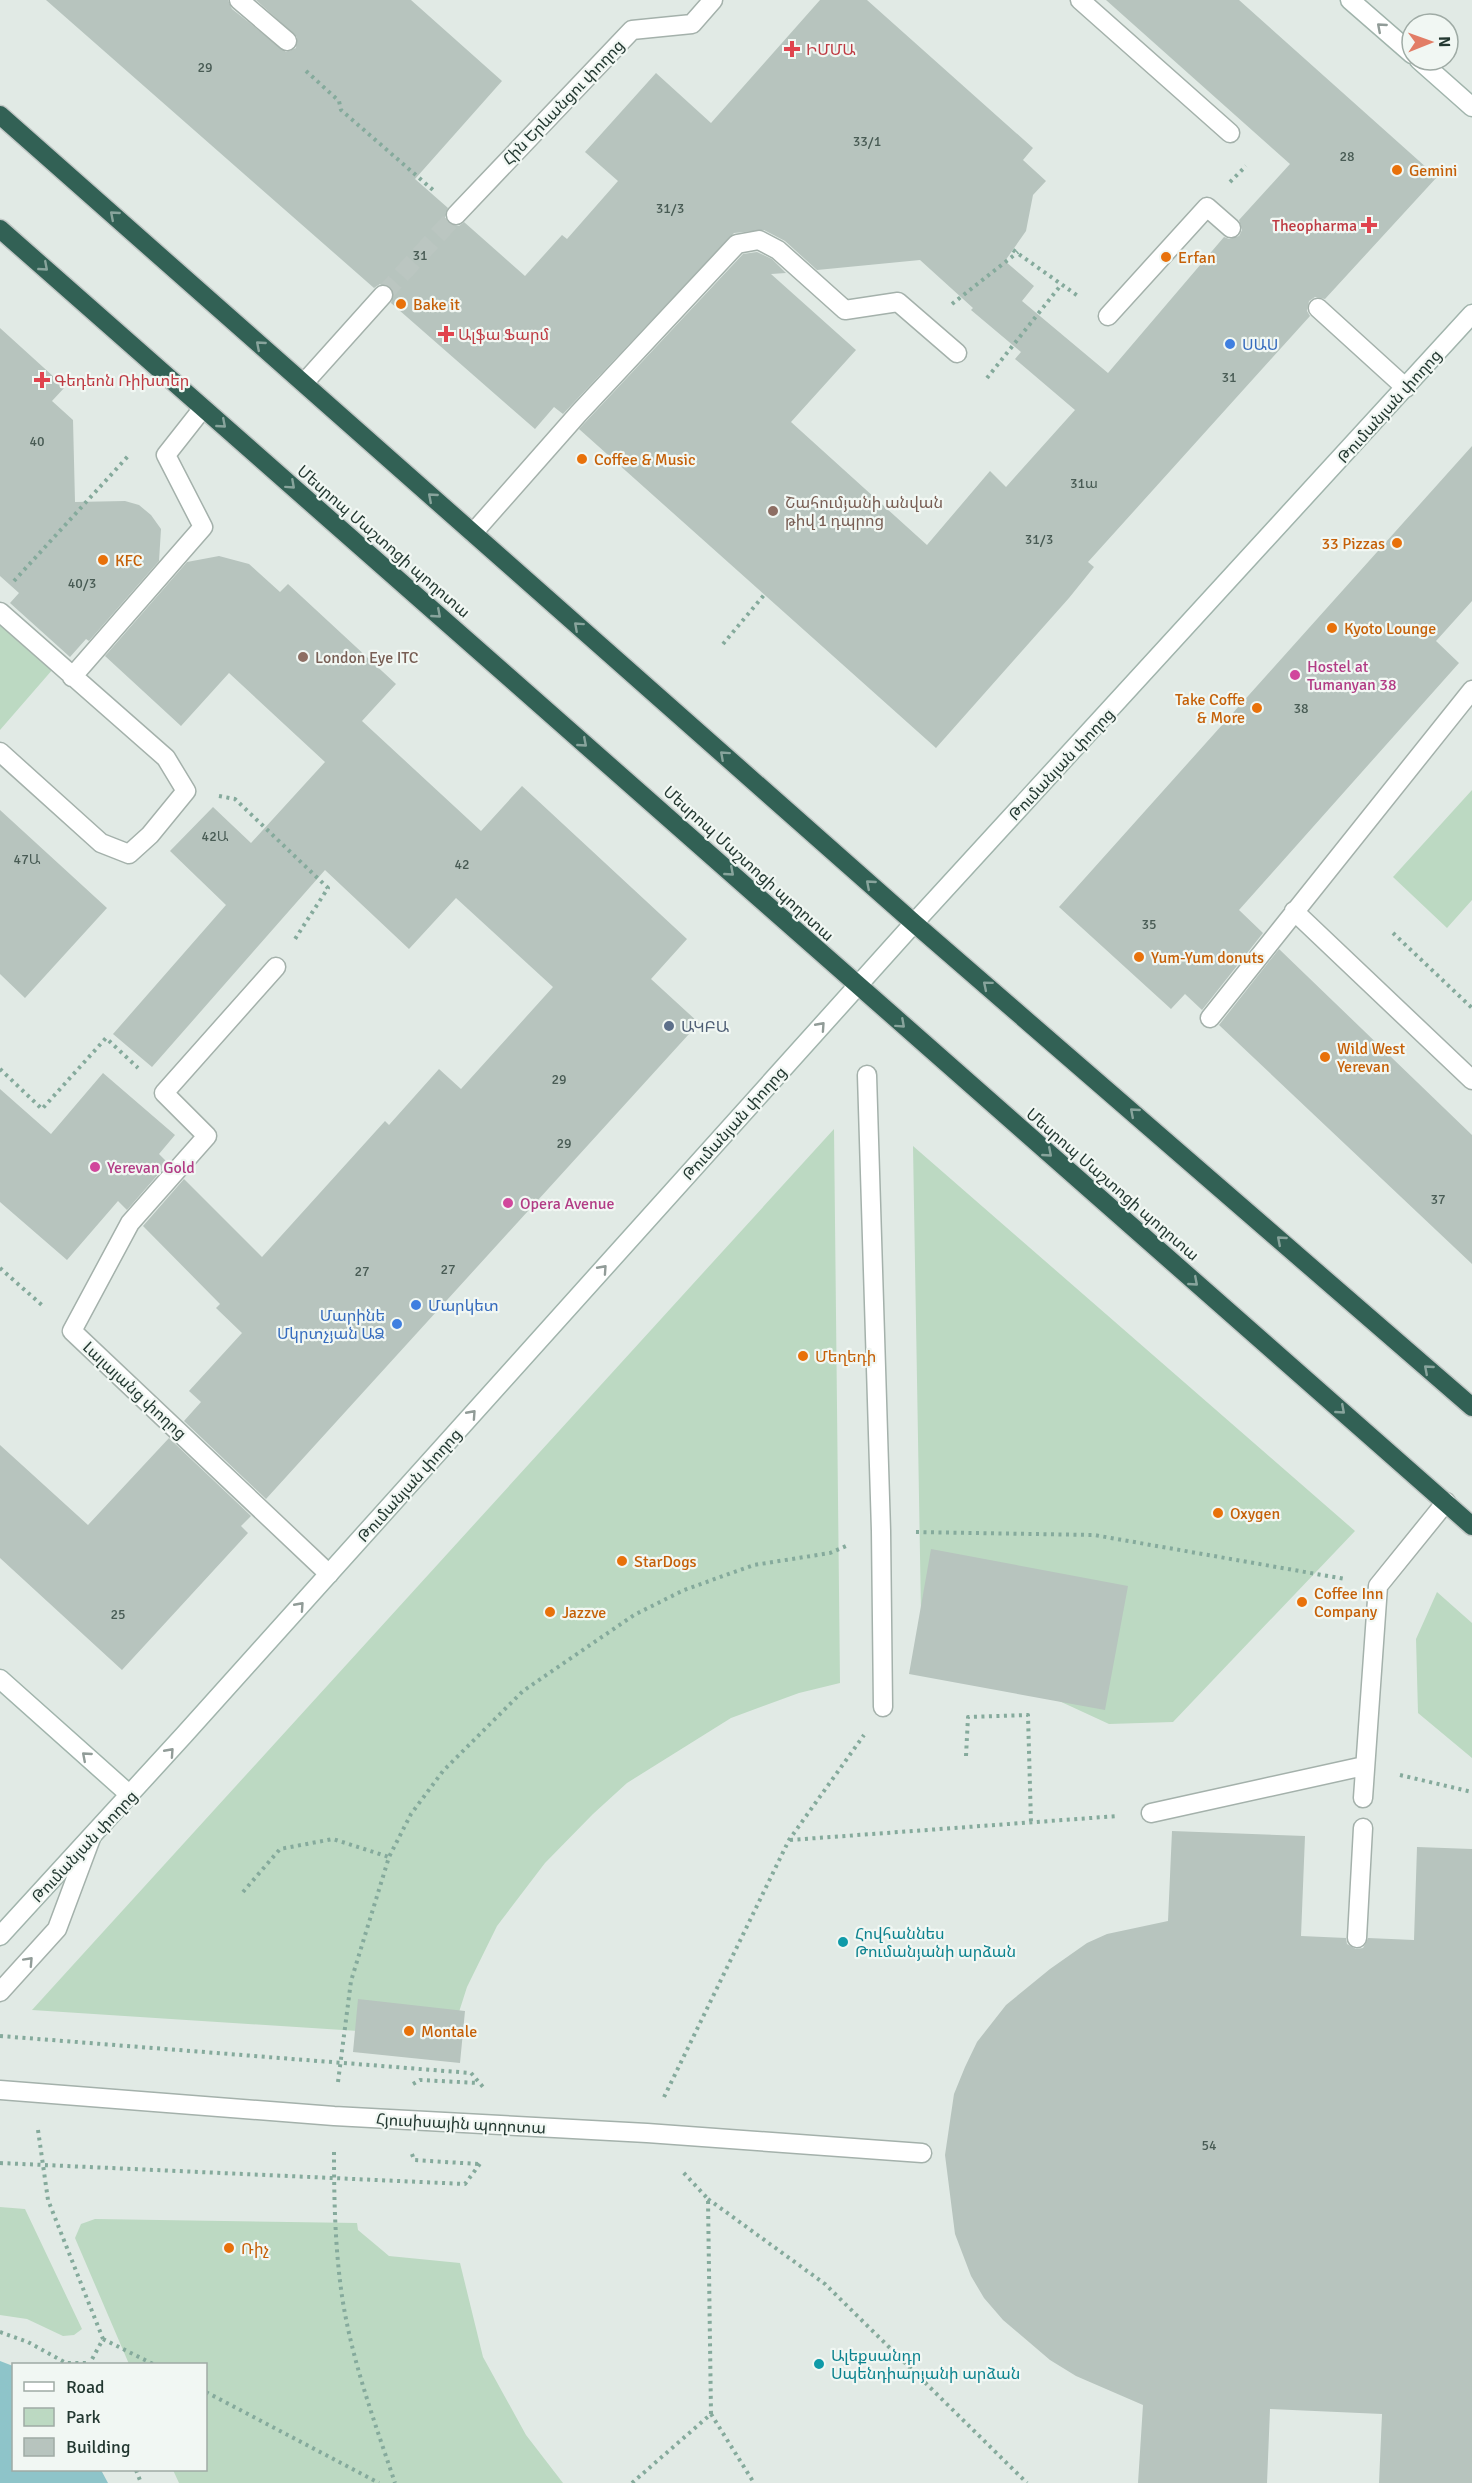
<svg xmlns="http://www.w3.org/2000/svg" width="1472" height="2483" viewBox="0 0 1472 2483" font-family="Signika,'Noto Sans Armenian',sans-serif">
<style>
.green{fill:#bcd9c2}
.water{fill:#8ec4c9}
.building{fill:#b7c4be}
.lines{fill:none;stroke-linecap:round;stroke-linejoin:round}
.street-tunnel{stroke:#bbc6c1;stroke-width:18;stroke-dasharray:18 9;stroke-linecap:butt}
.lane-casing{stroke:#a4b1ab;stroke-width:21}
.street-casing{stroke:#a4b1ab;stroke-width:21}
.secondary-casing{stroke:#a1b4ac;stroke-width:21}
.highway-casing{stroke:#c1c7c5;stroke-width:21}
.path{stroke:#85aa9c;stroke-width:4;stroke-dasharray:3 4.5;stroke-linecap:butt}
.lane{stroke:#fff;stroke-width:18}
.street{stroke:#fff;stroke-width:18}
.secondary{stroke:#fff;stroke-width:18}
.highway{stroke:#326155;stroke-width:18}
.oneway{stroke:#919c98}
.oneway2{stroke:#88a49c}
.health-dot{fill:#e0444e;stroke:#f1f7f3;stroke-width:2}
.food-dot{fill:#e8710a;stroke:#f1f7f3;stroke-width:2}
.shop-dot{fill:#3f7fe0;stroke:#f1f7f3;stroke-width:2}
.education-dot{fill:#8d6e63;stroke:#f1f7f3;stroke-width:2}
.hotel-dot{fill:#d1479c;stroke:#f1f7f3;stroke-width:2}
.service-dot{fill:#5c6f8a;stroke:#f1f7f3;stroke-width:2}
.culture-dot{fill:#0f9aa8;stroke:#f1f7f3;stroke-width:2}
.labels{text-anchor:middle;stroke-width:4.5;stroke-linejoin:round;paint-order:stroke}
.number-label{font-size:14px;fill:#485b54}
.health-label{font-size:16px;fill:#be3a42;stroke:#f1f7f3;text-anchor:start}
.street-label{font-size:16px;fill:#233831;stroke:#f1f7f3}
.food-label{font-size:16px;fill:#c56008;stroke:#f1f7f3;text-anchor:start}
.shop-label{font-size:16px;fill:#366cbe;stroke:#f1f7f3;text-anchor:start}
.education-label{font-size:16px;fill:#785e54;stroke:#f1f7f3;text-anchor:start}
.hotel-label{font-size:16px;fill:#b23c85;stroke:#f1f7f3;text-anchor:start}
.service-label{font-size:16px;fill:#4e5e75;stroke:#f1f7f3;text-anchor:start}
.culture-label{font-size:16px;fill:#0d838f;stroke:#f1f7f3;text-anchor:start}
</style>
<rect width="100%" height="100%" fill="#e1eae5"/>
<path class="green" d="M 0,621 L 53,669 L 0,730 Z
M 1472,790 L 1472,900 L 1447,928 L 1393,877 Z
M 834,1129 L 840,1683 L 799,1693 L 731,1718 L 627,1783 L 593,1814 L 545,1863 L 497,1926 L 467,1987 L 451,2037 L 32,2010 Z
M 913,1146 L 1355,1531 L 1173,1722 L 1109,1724 L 1057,1700 L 922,1672 Z
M 1437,1592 L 1472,1623 L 1472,1758 L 1418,1713 L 1416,1639 Z
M 0,2207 L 25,2209 L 82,2329 L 74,2335 L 63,2336 L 27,2319 L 0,2315 Z
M 95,2219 L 357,2223 L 358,2230 L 389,2256 L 460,2263 L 483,2357 L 526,2435 L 563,2483 L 179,2483 L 173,2470 L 206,2470 L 206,2364 L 129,2364 L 75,2238 L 81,2224 Z"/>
<path class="water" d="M 0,2361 L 13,2366 L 14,2470 L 101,2470 L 108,2483 L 0,2483 Z"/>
<path class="building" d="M 46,0 L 228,0 L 232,9 L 286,52 L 296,48 L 297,37 L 256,0 L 411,0 L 502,81 L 415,179 L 448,208 L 445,218 L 449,224 L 459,226 L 464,222 L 525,276 L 562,235 L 567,239 L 618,181 L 585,152 L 656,73 L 711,123 L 820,0 L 867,0 L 1033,148 L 1023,160 L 1046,181 L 1033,195 L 1026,231 L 1005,261 L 1034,286 L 1022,301 L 1108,373 L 1224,237 L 1229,239 L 1239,236 L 1242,230 L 1239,220 L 1290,164 L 1106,0 L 1239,0 L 1437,177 L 1325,299 L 1315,297 L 1309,301 L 1307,311 L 1310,316 L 1088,562 L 1094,567 L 1069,598 L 936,748 L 579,429 L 743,254 L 757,252 L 772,259 L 786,273 L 771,274 L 856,350 L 791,422 L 927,545 L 990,471 L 1006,487 L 1075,410 L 1015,359 L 1021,352 L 971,310 L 973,308 L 920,260 L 817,270 L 785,241 L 764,230 L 734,233 L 563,414 L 554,407 L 535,429 L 391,303 L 394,292 L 390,286 L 380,284 L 374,288 Z
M 0,328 L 65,387 L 52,401 L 73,420 L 75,502 L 125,501 L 139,505 L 151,515 L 161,529 L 159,561 L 89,641 L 86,639 L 70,657 L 10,603 L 19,593 L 0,576 Z
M 1472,446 L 1472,601 L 1436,641 L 1459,663 L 1239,910 L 1263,933 L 1202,1010 L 1185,994 L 1171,1009 L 1059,907 Z
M 219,556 L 249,564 L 280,592 L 288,584 L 396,684 L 362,721 L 481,831 L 522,786 L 687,939 L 651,979 L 699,1023 L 266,1499 L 184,1421 L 201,1402 L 189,1391 L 242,1333 L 216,1308 L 220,1304 L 143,1226 L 184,1179 L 262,1257 L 385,1121 L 389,1125 L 439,1069 L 461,1089 L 553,987 L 456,898 L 409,949 L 325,870 L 152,1067 L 113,1034 L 226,905 L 170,851 L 213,807 L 251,843 L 325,762 L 229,673 L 181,726 L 105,656 L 187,562 Z
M 0,810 L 107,908 L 25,998 L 0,974 Z
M 1279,949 L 1472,1135 L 1472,1264 L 1219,1025 Z
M 103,1073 L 175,1135 L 159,1154 L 168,1163 L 127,1210 L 118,1201 L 67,1260 L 0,1202 L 0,1089 L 51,1134 Z
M 169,1438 L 251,1516 L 241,1526 L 248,1533 L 122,1670 L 0,1558 L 0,1445 L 88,1525 Z
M 931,1549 L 1128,1586 L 1105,1710 L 909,1674 Z
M 1172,1831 L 1305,1836 L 1301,1936 L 1346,1938 L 1347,1944 L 1356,1949 L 1363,1948 L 1368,1938 L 1414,1940 L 1417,1847 L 1472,1849 L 1472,2483 L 1379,2483 L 1382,2414 L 1270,2409 L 1267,2483 L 1138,2483 L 1143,2405 L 1076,2376 L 1050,2360 L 1003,2320 L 984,2298 L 971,2276 L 955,2234 L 945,2155 L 954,2094 L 965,2067 L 977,2042 L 1006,2005 L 1050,1969 L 1087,1943 L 1107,1934 L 1168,1921 Z
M 358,1999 L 465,2011 L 460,2063 L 353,2052 Z"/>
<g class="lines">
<path class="street-tunnel" d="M 383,295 L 456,215"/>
<defs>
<path id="lane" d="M 239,0 L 287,41
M 1080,0 L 1230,133
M 1318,308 L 1406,388
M 1108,316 L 1207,207 L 1231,228
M 473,533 L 578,414 L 737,244 L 759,240 L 778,250 L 845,310 L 898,302 L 957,353
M 0,612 L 166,758 L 186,791 L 150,835 L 129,854 L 101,843 L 0,752
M 72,677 L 203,527 L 166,455 L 203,408
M 1294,911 L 1472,1080
M 1210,1018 L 1472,690
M 1363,1798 L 1378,1586 L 1446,1502
M 1151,1813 L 1364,1766
M 1357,1938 L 1363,1828
M 0,1992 L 57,1929 L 91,1838"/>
<path id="street" d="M 456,215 L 632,30 L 692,24 L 713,0
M 304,383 L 383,295
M 276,967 L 164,1093 L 207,1136 L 130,1223 L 72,1331 L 329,1574
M 867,1075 L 881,1531 L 883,1707
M 0,2090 L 334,2116 L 647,2133 L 922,2153"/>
<path id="secondary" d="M 1350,0 L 1412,54
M 1419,60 L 1472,107
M 0,1679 L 130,1795
M 0,1936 L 184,1735 L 914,923 L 1472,314"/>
<path id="highway" d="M 0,115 L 914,923 L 1472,1407
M 0,229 L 1472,1526"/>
</defs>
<use href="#lane" class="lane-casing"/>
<use href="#street" class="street-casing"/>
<use href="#secondary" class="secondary-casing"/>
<use href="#highway" class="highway-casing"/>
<path class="path" d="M 306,71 L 339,101 L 341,110 L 433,190
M 1230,182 L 1246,166
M 1013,250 L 1078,296
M 952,304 L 1018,252
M 987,378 L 1061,285
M 14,581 L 130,454
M 723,644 L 764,595
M 219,796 L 235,799 L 328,888 L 295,939
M 1393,933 L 1472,1008
M 0,1069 L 42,1109 L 106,1038 L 138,1068
M 0,1268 L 44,1307
M 916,1532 L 1094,1535 L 1345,1579
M 966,1756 L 968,1717 L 1028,1715 L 1031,1823
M 1400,1775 L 1472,1792
M 790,1840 L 1118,1816
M 243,1892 L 280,1849 L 333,1839 L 389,1857
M 0,2036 L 471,2073 L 483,2087
M 338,2082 L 351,1981 L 389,1857 L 411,1814 L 443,1771 L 523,1691 L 634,1615 L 684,1590 L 754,1565 L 830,1553 L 846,1546
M 413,2084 L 420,2080 L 479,2083
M 664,2097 L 789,1840 L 864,1735
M 38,2130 L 48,2200 L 103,2339 L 90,2363
M 334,2152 C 334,2198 335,2244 341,2289 C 350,2356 374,2420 395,2483
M 412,2154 L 414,2160 L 478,2164
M 0,2163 L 465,2184 L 482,2161
M 708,2199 L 825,2284 L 1027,2483
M 0,2332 L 28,2342 L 66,2363 L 90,2363
M 103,2339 L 153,2364
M 206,2392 L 379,2483
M 711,2414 L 754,2483
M 136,2470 L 141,2483
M 632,2483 L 711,2414 L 708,2199 L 682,2171"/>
<use href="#lane" class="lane"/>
<use href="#street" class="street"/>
<use href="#secondary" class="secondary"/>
<use href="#highway" class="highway"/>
</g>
<defs><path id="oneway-chevron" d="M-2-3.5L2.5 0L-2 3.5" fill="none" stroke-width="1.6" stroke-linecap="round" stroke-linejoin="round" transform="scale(1.5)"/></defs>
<g class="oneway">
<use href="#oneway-chevron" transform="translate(1381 27) rotate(-139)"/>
<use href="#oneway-chevron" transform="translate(821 1026) rotate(-48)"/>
<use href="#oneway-chevron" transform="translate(603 1269) rotate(-48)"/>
<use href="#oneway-chevron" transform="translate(472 1414) rotate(-48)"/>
<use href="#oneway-chevron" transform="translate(300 1606) rotate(-48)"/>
<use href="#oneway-chevron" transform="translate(170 1752) rotate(-48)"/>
<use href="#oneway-chevron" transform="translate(86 1756) rotate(-139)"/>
<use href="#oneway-chevron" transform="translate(29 1961) rotate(-47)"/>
</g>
<g class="oneway2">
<use href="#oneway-chevron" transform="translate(114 215) rotate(-139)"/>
<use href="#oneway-chevron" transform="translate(44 267) rotate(41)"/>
<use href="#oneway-chevron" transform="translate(260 345) rotate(-139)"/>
<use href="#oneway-chevron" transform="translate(222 424) rotate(41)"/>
<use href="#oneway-chevron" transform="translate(291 485) rotate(42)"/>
<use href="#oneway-chevron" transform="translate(432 497) rotate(-139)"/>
<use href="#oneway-chevron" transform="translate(437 614) rotate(41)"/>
<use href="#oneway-chevron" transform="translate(578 626) rotate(-138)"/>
<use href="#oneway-chevron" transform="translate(583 743) rotate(41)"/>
<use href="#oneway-chevron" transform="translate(724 755) rotate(-138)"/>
<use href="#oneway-chevron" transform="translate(730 872) rotate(41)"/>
<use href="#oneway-chevron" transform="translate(870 884) rotate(-139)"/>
<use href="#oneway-chevron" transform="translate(987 985) rotate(-140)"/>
<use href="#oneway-chevron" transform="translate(901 1024) rotate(42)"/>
<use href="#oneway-chevron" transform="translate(1134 1112) rotate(-139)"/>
<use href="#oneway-chevron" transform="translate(1048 1153) rotate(41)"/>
<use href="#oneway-chevron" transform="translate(1281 1240) rotate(-139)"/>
<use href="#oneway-chevron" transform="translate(1194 1282) rotate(41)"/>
<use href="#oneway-chevron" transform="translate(1428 1369) rotate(-139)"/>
<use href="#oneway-chevron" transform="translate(1341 1410) rotate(41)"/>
</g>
<g class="health-dot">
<path d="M789 40h6v6h6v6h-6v6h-6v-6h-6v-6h6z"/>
<path d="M1366 216h6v6h6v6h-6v6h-6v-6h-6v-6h6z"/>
<path d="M443 325h6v6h6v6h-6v6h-6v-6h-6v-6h6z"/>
<path d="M39 371h6v6h6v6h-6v6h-6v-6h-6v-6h6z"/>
</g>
<g class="food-dot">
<circle cx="1397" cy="170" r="6"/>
<circle cx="1166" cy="257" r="6"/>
<circle cx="401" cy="304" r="6"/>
<circle cx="582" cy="459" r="6"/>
<circle cx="1397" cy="543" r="6"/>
<circle cx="103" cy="560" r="6"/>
<circle cx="1332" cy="628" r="6"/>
<circle cx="1257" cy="708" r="6"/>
<circle cx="1139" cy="957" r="6"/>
<circle cx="1325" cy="1057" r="6"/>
<circle cx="803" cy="1356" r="6"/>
<circle cx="1218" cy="1513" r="6"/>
<circle cx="622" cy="1561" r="6"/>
<circle cx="1302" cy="1602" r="6"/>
<circle cx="550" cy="1612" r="6"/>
<circle cx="409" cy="2031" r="6"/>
<circle cx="229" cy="2248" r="6"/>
</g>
<g class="shop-dot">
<circle cx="1230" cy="344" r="6"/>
<circle cx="416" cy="1305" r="6"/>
<circle cx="397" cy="1324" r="6"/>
</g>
<g class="education-dot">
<circle cx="773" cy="511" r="6"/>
<circle cx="303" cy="657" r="6"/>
</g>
<g class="hotel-dot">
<circle cx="1295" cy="675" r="6"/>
<circle cx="95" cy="1167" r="6"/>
<circle cx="508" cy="1203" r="6"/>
</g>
<circle class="service-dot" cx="669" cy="1026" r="6"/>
<g class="culture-dot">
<circle cx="843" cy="1942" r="6"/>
<circle cx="819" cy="2364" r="6"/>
</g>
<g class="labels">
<g class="number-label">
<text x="205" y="72">29</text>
<text x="867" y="146">33/1</text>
<text x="1347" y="161">28</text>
<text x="670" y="213">31/3</text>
<text x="420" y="260">31</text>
<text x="1229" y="382">31</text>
<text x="37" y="446">40</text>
<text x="1084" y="488">31ա</text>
<text x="1039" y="544">31/3</text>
<text x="82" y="588">40/3</text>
<text x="1301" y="713">38</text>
<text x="215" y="841">42Ա</text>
<text x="27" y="864">47Ա</text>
<text x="462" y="869">42</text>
<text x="1149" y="929">35</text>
<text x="559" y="1084">29</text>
<text x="564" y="1148">29</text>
<text x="1438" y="1204">37</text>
<text x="448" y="1274">27</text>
<text x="362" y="1276">27</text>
<text x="118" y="1619">25</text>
<text x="1209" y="2150">54</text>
</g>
<g class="health-label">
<text x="806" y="55">ԻՄՄԱ</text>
<text x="1357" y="231" text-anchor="end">Theopharma</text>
<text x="458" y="340">Ալֆա Ֆարմ</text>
<text x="54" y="386">Գեդեոն Ռիխտեր</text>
</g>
<g class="street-label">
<text transform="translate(563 102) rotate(-46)" y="6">Հին Երևանցու փողոց</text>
<text transform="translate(1389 406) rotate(-48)" y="6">Թումանյան փողոց</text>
<text transform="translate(384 541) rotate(41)" y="6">Մեսրոպ Մաշտոցի պողոտա</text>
<text transform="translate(1061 764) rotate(-47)" y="6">Թումանյան փողոց</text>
<text transform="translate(749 863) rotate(42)" y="6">Մեսրոպ Մաշտոցի պողոտա</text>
<text transform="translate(734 1123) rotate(-48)" y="6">Թումանյան փողոց</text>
<text transform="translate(1113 1184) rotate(41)" y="6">Մեսրոպ Մաշտոցի պողոտա</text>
<text transform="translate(135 1390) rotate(43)" y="6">Լալայանց փողոց</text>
<text transform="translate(409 1485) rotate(-48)" y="6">Թումանյան փողոց</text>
<text transform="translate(84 1846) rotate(-47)" y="6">Թումանյան փողոց</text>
<text transform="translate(461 2123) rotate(3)" y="6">Հյուսիսային պողոտա</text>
</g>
<g class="food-label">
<text x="1409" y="176">Gemini</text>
<text x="1178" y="263">Erfan</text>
<text x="413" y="310">Bake it</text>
<text x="594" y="465">Coffee &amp; Music</text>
<text x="1385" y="549" text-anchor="end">33 Pizzas</text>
<text x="115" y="566">KFC</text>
<text x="1344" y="634">Kyoto Lounge</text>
<text x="1245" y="705" text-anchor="end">Take Coffe<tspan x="1245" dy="18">&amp; More</tspan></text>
<text x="1151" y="963">Yum-Yum donuts</text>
<text x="1337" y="1054">Wild West<tspan x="1337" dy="18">Yerevan</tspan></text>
<text x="815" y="1362">Մեղեդի</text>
<text x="1230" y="1519">Oxygen</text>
<text x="634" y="1567">StarDogs</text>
<text x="1314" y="1599">Coffee Inn<tspan x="1314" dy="18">Company</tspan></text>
<text x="562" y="1618">Jazzve</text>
<text x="421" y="2037">Montale</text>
<text x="241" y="2254">Ռիչ</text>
</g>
<g class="shop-label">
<text x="1242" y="350">ՍԱՍ</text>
<text x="428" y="1311">Մարկետ</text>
<text x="385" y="1321" text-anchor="end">Մարինե<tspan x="385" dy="18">Մկրտչյան ԱՁ</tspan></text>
</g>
<g class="education-label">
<text x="785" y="508">Շահումյանի անվան<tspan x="785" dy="18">թիվ 1 դպրոց</tspan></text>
<text x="315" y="663">London Eye ITC</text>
</g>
<g class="hotel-label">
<text x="1307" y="672">Hostel at<tspan x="1307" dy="18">Tumanyan 38</tspan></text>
<text x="107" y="1173">Yerevan Gold</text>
<text x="520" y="1209">Opera Avenue</text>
</g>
<g class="service-label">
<text x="681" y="1032">ԱԿԲԱ</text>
</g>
<g class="culture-label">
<text x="855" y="1939">Հովհաննես<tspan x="855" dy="18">Թումանյանի արձան</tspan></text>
<text x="831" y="2361">Ալեքսանդր<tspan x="831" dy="18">Սպենդիարյանի արձան</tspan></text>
</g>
</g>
<rect x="12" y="2363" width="195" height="108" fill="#f1f7f3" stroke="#9faba5" stroke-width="1.5"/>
<rect x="24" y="2382" width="30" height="9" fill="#ffffff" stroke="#9faba5" stroke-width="1.5"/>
<text x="66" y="2393" font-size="18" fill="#233831">Road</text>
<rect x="24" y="2408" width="30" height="18" fill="#bcd9c2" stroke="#9faba5" stroke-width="1.5"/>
<text x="66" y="2423" font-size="18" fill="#233831">Park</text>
<rect x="24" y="2438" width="30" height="18" fill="#b7c4be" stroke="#9faba5" stroke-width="1.5"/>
<text x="66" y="2453" font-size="18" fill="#233831">Building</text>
<g transform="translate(1430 42) rotate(89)"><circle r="28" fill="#f1f7f3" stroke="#9faba5" stroke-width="1.5"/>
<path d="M0-4.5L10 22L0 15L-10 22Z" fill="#e27d66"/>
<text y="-9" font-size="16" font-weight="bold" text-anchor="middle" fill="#233831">N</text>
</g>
</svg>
